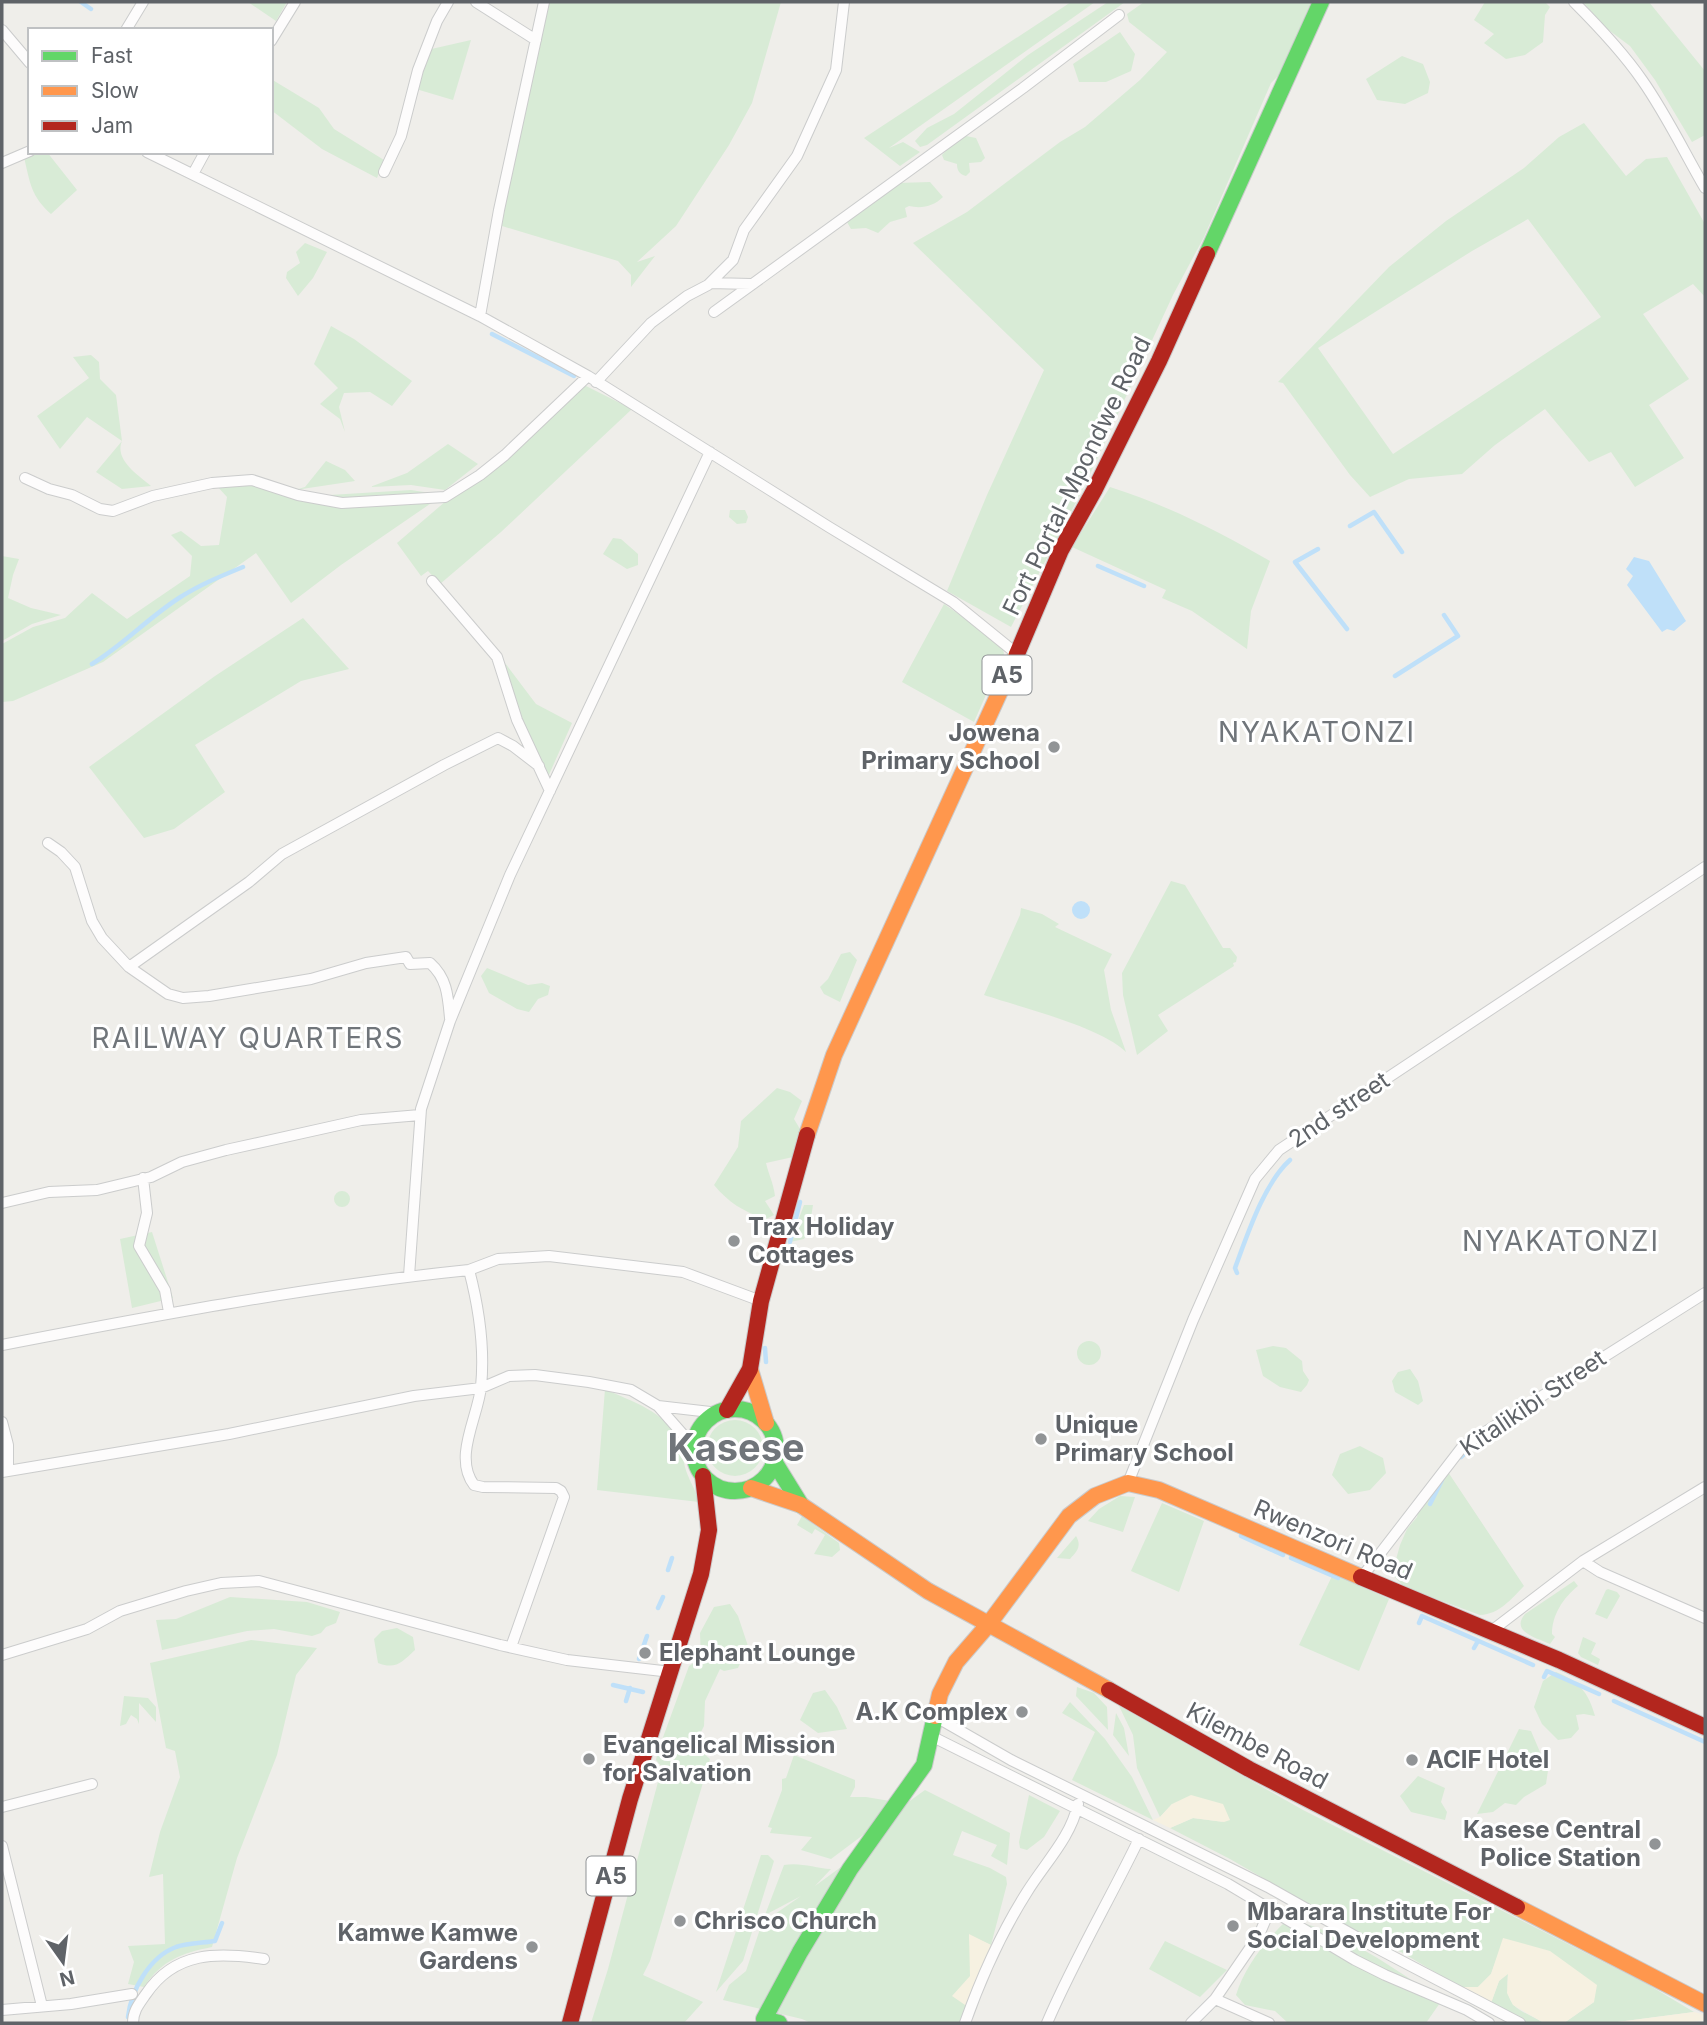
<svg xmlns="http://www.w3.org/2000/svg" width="1707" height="2025" viewBox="0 0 1707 2025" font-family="Inter,sans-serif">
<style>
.green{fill:#d8ebd6;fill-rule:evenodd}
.sand{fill:#f6f1e1}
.water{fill:#bfe0f9}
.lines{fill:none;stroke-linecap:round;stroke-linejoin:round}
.stream{stroke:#bfe0f9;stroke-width:4.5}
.street-casing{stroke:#cbcccc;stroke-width:12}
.fast-casing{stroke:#cacacb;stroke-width:18}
.slow-casing{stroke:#cacacb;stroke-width:18}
.jam-casing{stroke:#cacacb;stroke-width:18}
.street{stroke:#fdfcfc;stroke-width:10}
.fast{stroke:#63d668;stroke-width:16}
.slow{stroke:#ff974d;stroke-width:16}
.jam{stroke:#b3261e;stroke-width:16}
.poi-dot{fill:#919496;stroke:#fff;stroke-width:2.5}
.labels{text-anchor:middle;stroke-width:6;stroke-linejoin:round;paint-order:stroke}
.shield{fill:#fff;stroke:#8f9295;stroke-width:2}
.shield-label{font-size:23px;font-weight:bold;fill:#5f6368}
.street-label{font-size:24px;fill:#5f6368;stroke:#fff}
.poi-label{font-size:24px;font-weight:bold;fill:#5f6368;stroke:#fff;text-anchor:start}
.quarter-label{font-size:28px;letter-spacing:2px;fill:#70757a;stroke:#fff}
.town-label{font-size:38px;font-weight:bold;fill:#70757a;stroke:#fff}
</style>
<rect width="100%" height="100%" fill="#efeeea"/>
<path class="green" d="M 248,2 L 287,2 L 276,21 Z
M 548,2 L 781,2 L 752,103 L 729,145 L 676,226 L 637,262 L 655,256 L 631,287 L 631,275 L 618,261 L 502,226 L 505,193 Z
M 1071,2 L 1095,2 L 889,148 L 903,142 L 920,152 L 900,166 L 864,138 Z
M 1108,2 L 1125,2 L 927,145 L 920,147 L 915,141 L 927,128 L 954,114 L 1028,55 Z
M 1144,2 L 1311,2 L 1280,74 L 1271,83 L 1204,237 L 1173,295 L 1085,485 L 1011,627 L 947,591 L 987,495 L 1044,370 L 913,243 L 967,212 L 1060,142 L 1085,127 L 1140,80 L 1167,52 L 1129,22 L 1127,14 Z
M 1485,2 L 1545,2 L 1550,7 L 1545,15 L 1543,42 L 1525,55 L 1506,59 L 1484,43 L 1494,34 L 1474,20 Z
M 1583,2 L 1649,2 L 1705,71 L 1705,135 L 1692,142 L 1655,80 L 1630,46 L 1606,28 Z
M 1120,32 L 1135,54 L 1131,71 L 1106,82 L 1079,82 L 1073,64 Z
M 471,40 L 453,100 L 416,89 L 427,50 Z
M 1402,56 L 1423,64 L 1430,82 L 1428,93 L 1405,104 L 1377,100 L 1366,79 Z
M 271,79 L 319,108 L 334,129 L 384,160 L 377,178 L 322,149 L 271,110 Z
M 1584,123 L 1626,176 L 1646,159 L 1667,157 L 1705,224 L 1705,297 L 1693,284 L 1643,314 L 1689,379 L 1649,405 L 1684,458 L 1635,487 L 1611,452 L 1589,462 L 1545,409 L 1495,445 L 1462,474 L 1409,479 L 1370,497 L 1350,475 L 1283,383 L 1278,382 L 1389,267 L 1446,221 L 1524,168 L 1559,137 ZM 1528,219 L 1601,317 L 1393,454 L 1318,348 L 1472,251 Z
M 961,135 L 976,138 L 985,158 L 981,162 L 969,163 L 970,172 L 966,176 C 959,174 957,170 957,164 L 944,160 L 942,155 Z
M 35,152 L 47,152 L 77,190 L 51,214 C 31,196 30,183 24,157 Z
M 930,182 L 943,197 C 934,206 922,209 909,206 L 905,208 L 907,217 L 890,222 L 878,233 L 866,228 L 851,229 L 847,222 L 897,183 Z
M 305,243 L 327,252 L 313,278 L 298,296 L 286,278 L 287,272 L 300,263 L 296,252 Z
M 331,326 L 354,339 L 412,381 L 392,406 L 370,392 L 344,393 L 339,407 L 345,432 L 340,419 L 320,404 L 338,388 L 314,364 Z
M 91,355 L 99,362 L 100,379 L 116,395 L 122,441 C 114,460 138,475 151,486 L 122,489 L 96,472 L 122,441 L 87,417 L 60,449 L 37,416 L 89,378 L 73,357 Z
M 584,385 L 632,409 L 501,532 L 440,584 L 428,571 L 421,576 L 397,543 L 559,404 Z
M 448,444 L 478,464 L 445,490 L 411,485 L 370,487 L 407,473 Z
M 326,461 L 345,470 L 355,481 L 295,490 L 305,487 Z
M 216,485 L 253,485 L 297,497 L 411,490 L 443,495 L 341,565 L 291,603 L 256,553 L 103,662 L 13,701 L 2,702 L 2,644 L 33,627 L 65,618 L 92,593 L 127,619 L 190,576 L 192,556 L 171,535 L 181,531 L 201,546 L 219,545 L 227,497 Z
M 1110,487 C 1167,505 1218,531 1270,561 L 1251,611 L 1247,649 L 1192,611 L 1162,598 L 1166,590 L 1072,547 Z
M 730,510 L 745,510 L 748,517 L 746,523 L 737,524 L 729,517 Z
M 613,538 L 621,539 L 638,554 L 638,565 L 627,569 L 603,554 Z
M 2,556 L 19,559 L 13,575 L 8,598 L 31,608 L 61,615 L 32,624 L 2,641 Z
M 944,604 L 1002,644 L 1004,654 L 974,722 L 902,682 Z
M 303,618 L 349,669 L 301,681 L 195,745 L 225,792 L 174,829 L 144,838 L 89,767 L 215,676 Z
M 505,663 L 536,704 L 572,723 L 548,777 L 520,717 Z
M 1171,881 L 1185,885 L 1223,948 L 1230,948 L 1237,957 L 1236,962 L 1233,963 L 1234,966 L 1158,1015 L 1168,1031 L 1137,1055 L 1123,995 L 1122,973 Z
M 1021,908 L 1042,914 L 1059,924 L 1055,927 L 1112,954 L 1104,970 L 1111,1010 L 1126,1052 C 1101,1027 1020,1007 984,995 L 1020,915 Z
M 850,952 L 857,960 L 840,1002 L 824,994 L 820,987 L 828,979 L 841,954 Z
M 487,968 L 528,985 L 542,983 L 550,986 L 548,995 L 538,999 L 529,1012 L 517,1009 L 489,993 L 481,976 Z
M 777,1088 L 790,1092 L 802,1101 L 794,1119 L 800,1129 L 793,1157 L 766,1163 C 769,1176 773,1181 775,1196 L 765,1201 L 774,1215 L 766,1219 C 744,1212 729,1203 714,1185 L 738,1147 L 741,1121 Z
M334 1199a8 8 0 1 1 16 0a8 8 0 1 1-16 0Z
M 804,1205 L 813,1205 L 809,1230 L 804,1239 L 790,1242 Z
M 152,1232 L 173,1298 L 132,1308 L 120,1239 Z
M1077 1353a12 12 0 1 1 24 0a12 12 0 1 1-24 0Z
M 1273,1346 L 1286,1348 L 1302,1361 L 1303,1371 L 1309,1380 L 1307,1385 L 1301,1392 L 1280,1387 L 1263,1376 L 1256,1350 Z
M 1410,1369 L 1418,1381 L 1423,1401 L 1418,1405 L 1395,1392 L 1392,1381 L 1398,1372 Z
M 605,1389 C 632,1402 666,1411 678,1441 C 682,1449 683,1459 685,1467 C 688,1479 696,1490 699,1502 L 597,1490 Z
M707 1448a28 28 0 1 1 56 0a28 28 0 1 1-56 0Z
M 1360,1446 L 1383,1458 L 1386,1473 L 1370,1490 L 1348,1494 L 1332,1475 L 1340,1454 Z
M 1448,1472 L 1524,1586 C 1511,1599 1500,1614 1480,1615 L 1404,1587 L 1392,1574 L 1400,1545 L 1407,1529 L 1417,1517 L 1419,1507 Z
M 1120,1496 L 1135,1497 L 1123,1532 L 1088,1521 L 1099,1509 Z
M 1162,1503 L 1204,1521 L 1179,1592 L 1131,1571 Z
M 802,1516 L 839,1543 L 840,1550 L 832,1557 L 814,1554 L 825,1535 L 815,1529 L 812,1534 L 797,1525 Z
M 1076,1536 C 1082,1546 1077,1552 1070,1559 L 1057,1558 Z
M 1333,1574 L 1389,1599 L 1359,1671 L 1299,1645 Z
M 1574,1581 L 1578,1586 C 1563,1598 1552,1615 1552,1634 L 1555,1637 L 1550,1644 C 1537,1638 1510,1632 1525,1614 Z
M 1608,1589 L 1617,1592 L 1620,1596 L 1607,1619 L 1595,1614 L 1606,1590 Z
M 230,1597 L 307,1602 L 340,1612 L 336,1623 L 326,1627 L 321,1633 L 312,1636 L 274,1629 L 247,1631 L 162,1650 L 156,1620 L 176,1619 Z
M 730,1604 L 738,1616 L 748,1646 L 738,1668 L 724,1671 L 720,1669 L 705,1701 L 704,1726 L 700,1734 L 708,1742 L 702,1752 L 710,1759 L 650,1961 L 643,1975 L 703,2002 L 684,2023 L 591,2023 L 608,1969 L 662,1767 L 656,1760 L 658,1751 L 689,1666 L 701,1658 L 700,1633 L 714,1607 Z
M 397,1628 L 413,1637 L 415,1650 C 402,1662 396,1670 378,1663 L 374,1639 L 382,1631 Z
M 1583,1637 L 1596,1643 L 1591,1654 L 1600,1659 L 1598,1665 L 1581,1657 L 1578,1653 Z
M 251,1640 L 317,1648 L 296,1675 L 277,1755 L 237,1858 L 212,1947 C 182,1953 162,1960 144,1987 L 128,1984 L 134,1962 L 128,1946 L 165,1944 L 163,1874 L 149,1877 L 160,1832 L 180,1777 L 175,1751 L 166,1748 L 150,1663 Z
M 1556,1672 C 1579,1681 1589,1693 1595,1716 L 1584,1714 L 1576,1715 L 1579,1729 L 1571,1738 L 1558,1740 L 1542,1724 L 1534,1707 L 1543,1681 Z
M 1077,1687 L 1094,1693 L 1107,1707 L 1108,1730 L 1076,1696 Z
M 825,1690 L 837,1707 L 847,1729 L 818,1733 L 800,1720 L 813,1693 Z
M 124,1696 L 148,1698 L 156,1707 L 156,1722 L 139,1703 L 139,1724 L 137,1719 L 131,1715 L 126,1724 L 120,1726 Z
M 1070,1702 L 1105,1739 L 1132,1777 L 1153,1820 L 1072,1780 L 1095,1732 L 1062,1713 Z
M 1119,1706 L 1303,1810 L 1647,1984 L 1694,2012 L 1610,2023 L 1564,2023 L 1594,2002 L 1504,1939 L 1491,1974 L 1478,1987 L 1460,1987 L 1401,1952 L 1375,1943 L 1230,1859 L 1170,1828 L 1193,1818 L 1224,1822 L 1172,1804 L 1160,1817 L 1137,1768 L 1133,1735 Z
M 1116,1713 L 1124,1728 L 1129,1756 L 1113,1735 Z
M 1519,1729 L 1531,1731 L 1540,1752 L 1549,1764 L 1546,1784 L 1524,1797 L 1516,1805 L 1505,1803 L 1493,1812 L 1477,1814 Z
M 794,1755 L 855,1780 L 855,1787 L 850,1797 L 866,1797 L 890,1801 L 871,1829 L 831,1859 L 801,1850 L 812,1837 L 770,1833 L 772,1828 L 768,1827 L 782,1790 L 782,1779 L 786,1778 Z
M 1418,1776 L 1445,1788 L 1441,1802 L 1447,1812 L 1445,1820 L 1411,1812 L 1400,1796 Z
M 925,1790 L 1010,1833 L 1007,1865 L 991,1856 L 997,1845 L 962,1831 L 953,1855 L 990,1868 L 1006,1877 L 1007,1884 L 991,1945 L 969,1935 C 972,1964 972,1995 962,2023 L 811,2023 L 802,2019 L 723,2000 L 729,1985 L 746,1971 L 762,1923 L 801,1896 L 765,1915 L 784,1865 C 800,1862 815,1868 831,1869 L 815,1886 L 879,1839 L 900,1808 Z
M 1029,1795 L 1060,1811 L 1044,1837 L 1027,1850 L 1020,1848 L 1019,1842 Z
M 761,1855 L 768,1855 L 774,1861 L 743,1961 L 716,1992 Z
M 1288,1919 C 1344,1931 1394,1969 1442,2000 L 1426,2023 L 1288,2023 L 1275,2011 L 1245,2005 L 1236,1995 C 1245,1966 1266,1940 1288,1919 Z
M 1165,1941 L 1227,1970 L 1200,1997 L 1149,1969 Z
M 1508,1973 C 1505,2009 1516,2007 1544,2023 L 1527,2023 L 1491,2003 L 1499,1981 Z"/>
<path class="sand" d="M 1191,1795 L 1223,1804 L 1230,1820 L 1224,1822 L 1193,1818 L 1170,1828 L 1153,1820 L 1160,1817 L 1172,1804 Z
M 969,1934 L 991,1945 L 968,2007 L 952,1996 L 970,1976 Z
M 1503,1938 L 1550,1951 L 1597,1985 L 1594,2002 L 1564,2023 L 1544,2023 L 1513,2005 L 1507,1993 L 1508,1974 L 1499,1981 L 1491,2003 L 1460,1987 L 1478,1987 L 1491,1974 Z
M 1694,2012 L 1705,2015 L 1705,2020 L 1687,2023 L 1610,2023 Z"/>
<path class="water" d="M 1634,557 L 1649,561 L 1686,621 L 1674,631 L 1667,629 L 1662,632 L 1627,585 L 1633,576 L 1626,569 Z
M1072 910a9 9 0 1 1 18 0a9 9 0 1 1-18 0Z"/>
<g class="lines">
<path class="stream" d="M 81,2 L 91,9
M 492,334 L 574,376
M 1350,526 L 1374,512 L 1402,552
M 1318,549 L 1295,562 L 1347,629
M 1098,566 L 1144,586
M 92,664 C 123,645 148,618 179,598 C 199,585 221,576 243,567
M 1395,676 L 1458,636 L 1444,615
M 790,1242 L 800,1202
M 1237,1273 L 1235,1268 C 1247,1236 1264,1183 1290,1160
M 765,1348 L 766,1362
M 1491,1434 L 1505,1427
M 1461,1457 L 1475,1444
M 1430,1504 L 1442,1480
M 1241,1536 L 1283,1555
M 1291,1558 L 1338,1578
M 668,1570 L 672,1558
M 658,1608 L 663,1597
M 1419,1623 L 1422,1616 L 1533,1665
M 1474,1648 L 1478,1641
M 639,1659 L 647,1636
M 1544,1677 L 1547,1671 L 1599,1694
M 613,1685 L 643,1692
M 626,1701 L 630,1688
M 1614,1701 L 1705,1742
M 128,2017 C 131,1991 149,1957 176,1947 C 188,1943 202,1943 215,1941 L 222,1923"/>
<defs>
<path id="street" d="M 476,2 L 536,40
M 1574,2 C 1598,26 1622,51 1642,80 C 1666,114 1684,152 1705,188
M 2,30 L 30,63
M 126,30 L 143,2
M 271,41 L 295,2
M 147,152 L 480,316 L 588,376 L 829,527 L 953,602 L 1017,654
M 2,163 L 30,151
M 384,172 L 401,136 L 418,70 L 437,21 L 448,2
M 193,174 L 205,152
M 710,283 L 751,284
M 714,312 L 1023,88 L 1119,15
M 480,316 L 499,210 L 544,2
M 596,382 L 651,323 L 687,296 L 708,285 L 733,260 L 744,230 L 797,156 L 836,70 L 844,2
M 25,478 L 49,489 L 72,495 L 100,509 L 113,511 L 153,496 L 212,483 L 252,480 L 298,495 L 342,503 L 445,497 L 480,475 L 505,455 L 588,376
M 432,581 L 497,657 L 517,720 L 550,791
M 48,843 L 61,852 L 75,867 L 92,921 L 102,938 L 129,967 L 168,994 L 183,998 L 209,996 L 311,979 L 366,963 L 406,957 L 410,964 L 430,963 C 447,978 448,996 450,1018
M 129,967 L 249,882 L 282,854 L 444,765 L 498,738 L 513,746 L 539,766
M 143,1178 L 147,1213 L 139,1246 L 165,1290 L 169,1312
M 2,1203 L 49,1192 L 97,1190 L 151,1177 L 182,1162 L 226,1150 L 361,1120 L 420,1115
M 409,1276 L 421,1109 L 450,1021 L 510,875 L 710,452
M 2,1345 C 157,1315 312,1286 469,1270
M 658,1406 L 719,1413
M 2,1422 L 8,1445 L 8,1470
M 2,1472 L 229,1434 L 414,1396 L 481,1388 L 509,1376 L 535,1375 L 589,1382 L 631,1390 L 658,1406 L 694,1447
M 1128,1483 L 1193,1320 L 1255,1179 L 1279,1150 L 1705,867
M 1583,1561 L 1600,1572 L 1705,1618
M 1362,1577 L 1463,1446 L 1705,1293
M 1490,1632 L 1583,1561 L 1705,1487
M 511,1647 L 564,1497 L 561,1491 L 556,1488 L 483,1487 L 474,1485 C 453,1457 478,1417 481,1387 C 485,1347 479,1308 469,1270 L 498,1259 L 549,1256 L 683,1272 L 761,1301
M 2,1655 L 87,1629 L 120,1611 L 186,1591 L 221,1583 L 259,1581 L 500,1645 L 567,1660 L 671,1672
M 936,1717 L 1011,1760 L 1268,1887 L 1369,1944 L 1520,2023
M 931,1736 L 1228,1884 L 1355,1960 L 1385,1975 L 1467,2010 L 1489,2023
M 2,1807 L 92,1784
M 2,1846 L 42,2006
M 1215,1999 L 1269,2023
M 2,2010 L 71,2004 L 132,1994
M 133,2023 C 133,2011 139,2004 146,1994 C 175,1951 218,1952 264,1959
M 965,2023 C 981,1978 1001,1933 1027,1892 C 1045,1863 1071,1837 1078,1804
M 1047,2023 C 1074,1960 1109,1901 1139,1839
M 1191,2023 L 1215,1999 L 1259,1935 L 1272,1905"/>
<path id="fast" d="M 1207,254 L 1321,2
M694 1450a41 41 0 1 1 82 0a41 41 0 1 1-82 0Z
M 775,1463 L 801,1505
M 779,2023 L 764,2019 L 800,1952 L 850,1869 L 924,1765 L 935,1716"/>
<path id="slow" d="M 807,1135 L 834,1055 L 1017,654
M 750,1369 L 766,1423
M 751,1488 L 801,1505 L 928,1591 L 1109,1690
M 935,1716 L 940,1694 L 956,1662 L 988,1625 L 1069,1516 L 1095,1496 L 1128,1483 L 1159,1490 L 1361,1577
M 1517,1907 L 1705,2004"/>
<path id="jam" d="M 1017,654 L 1061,550 L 1095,489 L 1159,361 L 1207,254
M 727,1410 L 750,1369 L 761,1301 L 807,1135
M 1361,1577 L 1559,1660 L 1705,1727
M 1109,1690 L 1249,1769 L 1517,1907
M 570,2023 L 630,1799 L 701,1574 L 709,1530 L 703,1476"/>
</defs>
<use href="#street" class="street-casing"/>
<use href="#fast" class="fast-casing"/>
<use href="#slow" class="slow-casing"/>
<use href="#jam" class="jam-casing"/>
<use href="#street" class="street"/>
<use href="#fast" class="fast"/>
<use href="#slow" class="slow"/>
<use href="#jam" class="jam"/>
</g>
<g class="poi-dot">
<circle cx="1054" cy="747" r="7"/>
<circle cx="734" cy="1241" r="7"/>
<circle cx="1041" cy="1439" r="7"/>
<circle cx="645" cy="1653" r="7"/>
<circle cx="1022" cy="1712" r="7"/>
<circle cx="589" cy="1759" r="7"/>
<circle cx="1412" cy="1760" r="7"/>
<circle cx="1655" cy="1844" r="7"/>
<circle cx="680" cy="1921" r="7"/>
<circle cx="1233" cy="1926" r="7"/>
<circle cx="532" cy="1947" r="7"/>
</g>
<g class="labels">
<g class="shield">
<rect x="982.5" y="655.5" width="49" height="39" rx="5"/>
<rect x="586.5" y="1856.5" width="49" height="39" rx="5"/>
</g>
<g class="shield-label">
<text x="1007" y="683">A5</text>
<text x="611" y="1884">A5</text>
</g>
<g class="street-label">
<text transform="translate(1077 476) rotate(-64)" y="8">Fort Portal-Mpondwe Road</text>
<text transform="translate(1339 1110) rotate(-34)" y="8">2nd street</text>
<text transform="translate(1533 1403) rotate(-34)" y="8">Kitalikibi Street</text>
<text transform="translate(1333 1540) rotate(23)" y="8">Rwenzori Road</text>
<text transform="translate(1257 1746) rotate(28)" y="8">Kilembe Road</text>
</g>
<g class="poi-label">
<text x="1040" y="741" text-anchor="end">Jowena<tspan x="1040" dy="28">Primary School</tspan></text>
<text x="748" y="1235">Trax Holiday<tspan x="748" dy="28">Cottages</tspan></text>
<text x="1055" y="1433">Unique<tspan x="1055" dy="28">Primary School</tspan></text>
<text x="659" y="1661">Elephant Lounge</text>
<text x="1008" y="1720" text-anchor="end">A.K Complex</text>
<text x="603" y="1753">Evangelical Mission<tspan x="603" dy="28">for Salvation</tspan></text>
<text x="1426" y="1768">ACIF Hotel</text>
<text x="1641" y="1838" text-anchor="end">Kasese Central<tspan x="1641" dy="28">Police Station</tspan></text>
<text x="1247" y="1920">Mbarara Institute For<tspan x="1247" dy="28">Social Development</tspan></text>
<text x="694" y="1929">Chrisco Church</text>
<text x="518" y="1941" text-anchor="end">Kamwe Kamwe<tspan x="518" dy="28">Gardens</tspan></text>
</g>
<g class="quarter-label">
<text x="1317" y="742">NYAKATONZI</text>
<text x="248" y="1048">RAILWAY QUARTERS</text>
<text x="1561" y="1251">NYAKATONZI</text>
</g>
<g class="town-label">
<text x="736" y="1461">Kasese</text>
</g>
</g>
<rect width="1707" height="2025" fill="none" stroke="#5f6368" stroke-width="7"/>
<rect x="28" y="28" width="245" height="126" fill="#ffffff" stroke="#bfc1c3" stroke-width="2"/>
<rect x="42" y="51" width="35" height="10" fill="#63d668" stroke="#bfc1c3" stroke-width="2"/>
<text x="91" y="63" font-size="21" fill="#5f6368">Fast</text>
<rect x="42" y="86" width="35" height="10" fill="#ff974d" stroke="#bfc1c3" stroke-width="2"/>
<text x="91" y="98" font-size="21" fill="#5f6368">Slow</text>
<rect x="42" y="121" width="35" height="10" fill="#b3261e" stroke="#bfc1c3" stroke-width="2"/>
<text x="91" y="133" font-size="21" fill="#5f6368">Jam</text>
<g transform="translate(63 1962) rotate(166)" stroke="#ffffff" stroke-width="5" paint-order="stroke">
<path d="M0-5L12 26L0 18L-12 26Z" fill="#5f6368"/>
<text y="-10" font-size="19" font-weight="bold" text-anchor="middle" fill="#5f6368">N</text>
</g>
</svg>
